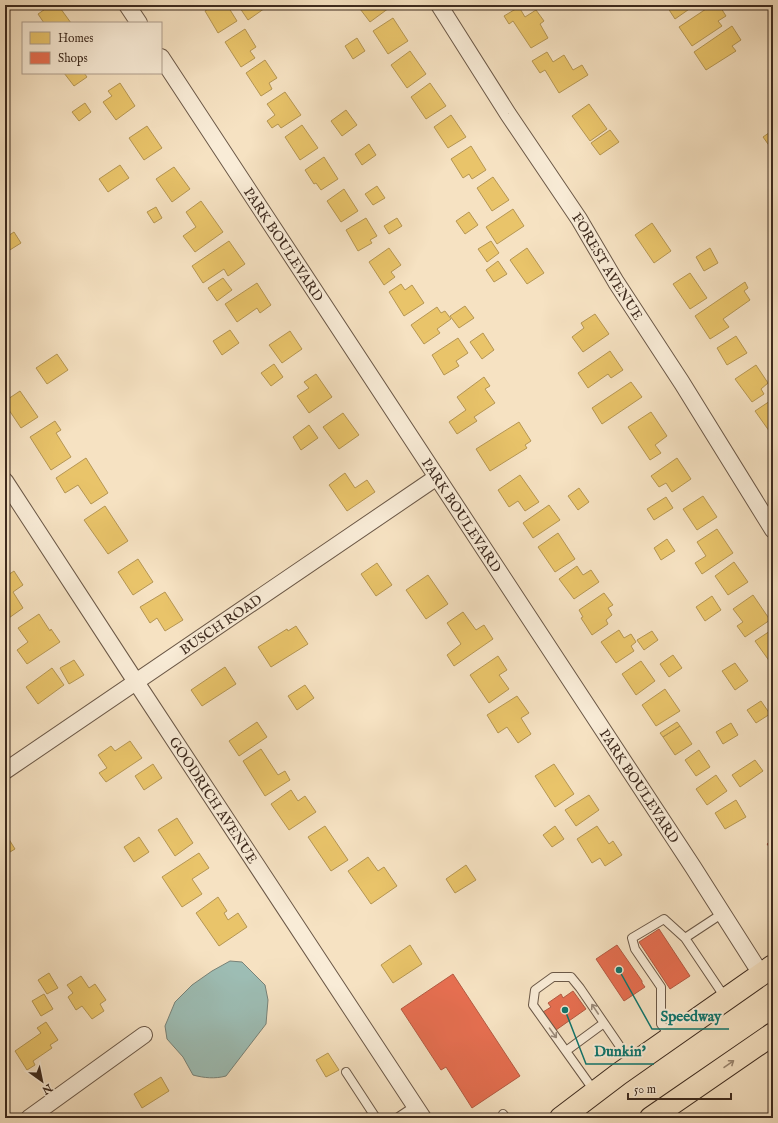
<svg xmlns="http://www.w3.org/2000/svg" width="778" height="1123" viewBox="0 0 778 1123" font-family="'IM FELL English',serif">
<style>
.water{fill:#9dbdb4;stroke:#778278}
.homes{fill:#e9c46a;stroke:#b59653}
.shops{fill:#e76f51;stroke:#b45a42}
.lines{fill:none;stroke-linecap:round;stroke-linejoin:round}
.lane-casing{stroke:#6b5847;stroke-width:10}
.street-casing{stroke:#6b5847;stroke-width:18}
.primary-casing{stroke:#3d2a1e;stroke-width:24}
.lane{stroke:#f9ecd7;stroke-width:8}
.street{stroke:#f9ecd7;stroke-width:16}
.primary{stroke:#f6e2c2;stroke-width:22}
.oneway{stroke:#9b8b7a}
.oneway2{stroke:#9a8670}
.labels{text-anchor:middle;stroke-width:4;stroke-linejoin:round;paint-order:stroke}
.street-label{font-size:14px;fill:#3d2a1e;stroke:#f9ecd7}
.leader{fill:none;stroke:#0f766e;stroke-width:1.5}
.callout-dot{fill:#0f766e;stroke:#f9ecd7;stroke-width:1.5}
.callout-label{font-size:15px;text-anchor:middle;font-weight:bold;fill:#0f766e;stroke:#f9ecd7;stroke-width:4;stroke-linejoin:round;paint-order:stroke}
</style>
<rect width="100%" height="100%" fill="#f6e2c2"/>
<filter id="stains"><feTurbulence type="fractalNoise" baseFrequency=".005" numOctaves="4"/><feColorMatrix values="0 0 0 0 .2 0 0 0 0 .09 0 0 0 0 .02 0 0 0 .5 -.17"/></filter>
<radialGradient id="worn" r=".72"><stop offset=".6" stop-color="#630" stop-opacity="0"/><stop offset="1" stop-color="#630" stop-opacity=".3"/></radialGradient>
<path class="water" d="M 230,961 L 242,962 L 265,985 L 268,1000 L 266,1024 L 226,1076 C 215,1079 204,1078 193,1075 L 183,1057 L 167,1039 L 165,1026 L 175,1002 L 192,985 L 212,971 Z"/>
<path class="homes" d="M 51,5 L 58,5 L 71,23 L 44,23 L 38,14 Z
M 214,5 L 227,5 L 237,21 L 218,33 L 205,11 Z
M 244,5 L 267,5 L 268,6 L 248,20 L 240,8 Z
M 357,5 L 387,5 L 389,8 L 370,22 Z
M 666,5 L 695,5 L 675,19 Z
M 712,5 L 719,5 L 726,16 L 718,21 L 722,26 L 692,46 L 679,27 Z
M 519,7 L 525,17 L 536,10 L 544,21 L 540,24 L 548,38 L 531,48 L 513,21 L 509,24 L 504,16 Z
M 393,18 L 408,41 L 388,54 L 373,31 Z
M 732,26 L 741,40 L 732,46 L 736,51 L 706,70 L 694,52 Z
M 245,29 L 256,47 L 250,51 L 255,58 L 241,67 L 225,42 Z
M 357,38 L 365,51 L 353,59 L 345,46 Z
M 410,51 L 426,74 L 407,88 L 391,65 Z
M 547,52 L 553,62 L 564,55 L 573,70 L 582,65 L 588,75 L 559,93 L 545,70 L 540,73 L 532,61 Z
M 265,60 L 277,78 L 269,83 L 272,89 L 261,96 L 246,73 Z
M 64,73 L 84,73 L 87,77 L 74,86 Z
M 120,83 L 135,106 L 116,120 L 103,102 L 112,96 L 108,91 Z
M 430,83 L 446,106 L 426,119 L 411,97 Z
M 285,92 L 301,115 L 281,128 L 278,124 L 272,128 L 267,121 L 275,115 L 267,104 Z
M 85,103 L 91,112 L 79,121 L 72,112 Z
M 589,104 L 607,129 L 590,141 L 572,116 Z
M 346,110 L 357,125 L 342,136 L 331,121 Z
M 451,115 L 466,137 L 448,148 L 434,127 Z
M 302,125 L 318,148 L 300,160 L 285,137 Z
M 147,126 L 162,148 L 144,160 L 129,138 Z
M 610,130 L 619,142 L 600,155 L 591,143 Z
M 773,130 L 773,151 L 763,137 Z
M 369,144 L 376,155 L 362,165 L 355,154 Z
M 471,146 L 486,170 L 472,179 L 469,174 L 463,178 L 451,159 Z
M 324,157 L 338,179 L 321,190 L 316,183 L 314,184 L 305,170 Z
M 120,165 L 129,178 L 108,192 L 99,179 Z
M 174,167 L 190,189 L 172,202 L 156,179 Z
M 493,177 L 509,200 L 492,211 L 477,188 Z
M 377,186 L 385,198 L 373,205 L 365,194 Z
M 344,189 L 358,211 L 341,222 L 327,201 Z
M 201,201 L 223,232 L 195,252 L 183,236 L 196,227 L 186,212 Z
M 156,207 L 162,218 L 154,223 L 147,212 Z
M 513,209 L 524,226 L 497,244 L 486,227 Z
M 469,212 L 478,225 L 465,234 L 456,221 Z
M 366,218 L 377,236 L 370,240 L 372,243 L 358,251 L 346,230 Z
M 397,218 L 402,226 L 389,234 L 384,226 Z
M 652,223 L 671,251 L 654,263 L 635,235 Z
M 5,224 L 10,231 L 5,234 Z
M 14,232 L 21,243 L 5,253 L 5,238 Z
M 229,241 L 245,264 L 228,276 L 224,269 L 203,283 L 192,266 Z
M 491,241 L 499,253 L 487,262 L 478,249 Z
M 389,248 L 401,265 L 391,272 L 395,277 L 384,285 L 369,262 Z
M 527,248 L 544,273 L 527,284 L 510,260 Z
M 710,248 L 718,263 L 704,271 L 696,257 Z
M 498,261 L 507,274 L 494,282 L 486,270 Z
M 690,273 L 707,298 L 690,309 L 673,284 Z
M 223,278 L 232,290 L 217,301 L 208,288 Z
M 745,282 L 748,288 L 744,291 L 750,300 L 723,319 L 729,327 L 710,339 L 695,316 Z
M 257,283 L 271,305 L 260,313 L 257,308 L 237,322 L 225,304 Z
M 401,284 L 405,290 L 412,285 L 424,303 L 404,316 L 389,292 Z
M 465,306 L 474,318 L 459,328 L 450,316 Z
M 437,307 L 441,313 L 445,311 L 451,319 L 437,329 L 440,333 L 424,344 L 411,325 Z
M 595,314 L 609,334 L 583,352 L 572,337 L 584,328 L 581,323 Z
M 230,330 L 239,343 L 222,355 L 213,341 Z
M 290,331 L 302,349 L 282,363 L 269,345 Z
M 483,333 L 494,350 L 482,359 L 470,342 Z
M 736,336 L 747,353 L 727,365 L 717,348 Z
M 458,338 L 468,353 L 456,361 L 459,366 L 444,375 L 432,355 Z
M 610,351 L 623,370 L 611,378 L 608,374 L 588,388 L 578,373 Z
M 57,354 L 68,370 L 47,384 L 36,368 Z
M 274,364 L 283,377 L 271,386 L 261,373 Z
M 756,365 L 768,383 L 761,389 L 764,394 L 752,402 L 735,379 Z
M 316,374 L 332,397 L 309,413 L 297,396 L 309,388 L 304,382 Z
M 484,377 L 490,386 L 485,389 L 495,403 L 474,417 L 477,421 L 457,434 L 449,422 L 466,410 L 457,397 Z
M 631,382 L 642,397 L 602,424 L 592,408 Z
M 20,391 L 38,417 L 21,428 L 5,404 L 5,401 Z
M 773,399 L 773,434 L 772,435 L 755,411 Z
M 651,412 L 667,436 L 655,445 L 661,453 L 650,460 L 628,427 Z
M 343,413 L 359,435 L 339,449 L 323,427 Z
M 55,421 L 61,430 L 56,433 L 71,457 L 51,470 L 30,437 Z
M 519,422 L 531,441 L 525,445 L 527,448 L 490,471 L 476,449 Z
M 309,425 L 318,438 L 301,450 L 293,437 Z
M 86,458 L 108,493 L 91,504 L 78,485 L 65,493 L 56,478 Z
M 677,458 L 691,479 L 672,492 L 666,483 L 659,487 L 651,476 Z
M 345,473 L 355,488 L 367,480 L 375,492 L 347,511 L 329,485 Z
M 520,475 L 539,502 L 525,511 L 518,501 L 509,507 L 498,490 Z
M 579,488 L 589,502 L 578,510 L 568,496 Z
M 703,496 L 717,517 L 697,530 L 683,509 Z
M 666,497 L 673,508 L 654,520 L 647,509 Z
M 549,505 L 560,520 L 533,538 L 523,523 Z
M 105,506 L 128,541 L 108,554 L 84,520 Z
M 717,529 L 733,553 L 702,574 L 695,563 L 706,556 L 697,542 Z
M 558,533 L 575,559 L 555,572 L 538,547 Z
M 667,539 L 675,551 L 661,560 L 654,548 Z
M 138,559 L 153,582 L 133,595 L 118,572 Z
M 734,562 L 748,582 L 728,595 L 715,576 Z
M 377,563 L 392,585 L 376,596 L 361,574 Z
M 577,566 L 583,575 L 591,570 L 599,582 L 574,599 L 559,579 Z
M 14,571 L 23,585 L 13,592 L 23,608 L 6,620 L 5,618 L 5,577 Z
M 428,575 L 448,604 L 426,619 L 406,590 Z
M 165,592 L 183,620 L 165,631 L 157,618 L 150,623 L 140,607 Z
M 604,593 L 613,605 L 608,608 L 612,615 L 606,620 L 608,624 L 592,635 L 581,618 L 583,617 L 579,610 Z
M 753,595 L 770,620 L 745,637 L 737,626 L 743,622 L 733,609 Z
M 712,596 L 721,610 L 705,621 L 696,607 Z
M 463,612 L 476,630 L 484,625 L 493,639 L 454,666 L 447,655 L 461,644 L 447,623 Z
M 39,614 L 50,631 L 51,629 L 60,642 L 27,664 L 17,650 L 28,642 L 18,628 Z
M 296,626 L 308,644 L 271,667 L 258,647 L 287,629 L 288,631 Z
M 773,629 L 773,660 L 770,662 L 755,641 Z
M 619,630 L 624,638 L 631,634 L 636,642 L 631,646 L 634,651 L 616,663 L 601,642 Z
M 652,631 L 658,640 L 644,650 L 637,640 Z
M 673,655 L 682,668 L 669,677 L 660,664 Z
M 498,656 L 507,670 L 499,675 L 509,689 L 489,703 L 470,675 Z
M 74,660 L 84,675 L 69,684 L 60,668 Z
M 641,661 L 655,681 L 636,695 L 622,674 Z
M 735,663 L 748,681 L 735,690 L 722,671 Z
M 225,667 L 236,684 L 202,706 L 191,690 Z
M 52,668 L 64,685 L 38,704 L 26,687 Z
M 305,685 L 314,698 L 297,710 L 288,696 Z
M 665,689 L 680,711 L 656,726 L 642,705 Z
M 517,696 L 529,713 L 521,718 L 531,734 L 518,743 L 507,727 L 498,733 L 487,715 Z
M 761,701 L 770,714 L 756,723 L 747,710 Z
M 257,722 L 267,737 L 239,756 L 229,741 Z
M 677,722 L 680,726 L 663,737 L 660,733 Z
M 731,723 L 738,735 L 723,744 L 716,732 Z
M 680,726 L 692,744 L 675,755 L 663,737 Z
M 130,741 L 142,758 L 106,782 L 99,773 L 107,768 L 98,755 L 111,746 L 115,751 Z
M 261,749 L 278,775 L 285,771 L 290,780 L 265,796 L 243,761 Z
M 699,750 L 710,767 L 696,776 L 685,760 Z
M 755,760 L 763,771 L 740,787 L 732,775 Z
M 153,764 L 162,778 L 144,790 L 135,776 Z
M 554,764 L 574,794 L 555,807 L 535,776 Z
M 716,775 L 727,791 L 707,805 L 696,789 Z
M 291,790 L 298,801 L 305,796 L 316,812 L 289,830 L 271,804 Z
M 589,795 L 599,810 L 576,826 L 565,810 Z
M 736,800 L 746,817 L 725,829 L 715,813 Z
M 177,818 L 193,843 L 175,856 L 158,830 Z
M 325,826 L 348,860 L 331,871 L 308,837 Z
M 555,826 L 564,839 L 552,847 L 543,835 Z
M 597,826 L 609,844 L 613,841 L 622,855 L 605,866 L 600,858 L 592,863 L 577,839 Z
M 5,833 L 15,849 L 5,855 Z
M 139,837 L 149,852 L 134,862 L 124,847 Z
M 199,853 L 209,868 L 192,879 L 202,894 L 182,907 L 162,877 Z
M 368,857 L 378,871 L 384,867 L 397,886 L 371,904 L 348,871 Z
M 466,865 L 476,880 L 455,893 L 446,879 Z
M 218,897 L 227,911 L 224,913 L 228,920 L 238,913 L 247,927 L 219,946 L 196,913 Z
M 410,945 L 422,964 L 393,983 L 381,965 Z
M 49,973 L 58,988 L 47,994 L 38,980 Z
M 81,976 L 89,988 L 95,984 L 106,1000 L 100,1004 L 104,1011 L 92,1019 L 82,1006 L 76,1010 L 68,997 L 73,993 L 67,985 Z
M 44,994 L 53,1009 L 41,1016 L 32,1001 Z
M 46,1022 L 58,1040 L 50,1045 L 52,1048 L 33,1061 L 35,1065 L 27,1070 L 15,1051 L 41,1033 L 37,1028 Z
M 328,1053 L 339,1070 L 326,1077 L 316,1060 Z
M 161,1077 L 169,1091 L 142,1108 L 134,1094 Z
M 108,1113 L 111,1118 L 101,1118 Z"/>
<path class="shops" d="M 773,840 L 773,852 L 767,844 Z
M 659,929 L 690,976 L 670,989 L 639,942 Z
M 617,945 L 642,981 L 642,983 L 645,987 L 624,1001 L 596,959 Z
M 453,974 L 520,1076 L 472,1108 L 446,1067 L 441,1070 L 401,1009 Z
M 573,991 L 586,1009 L 556,1030 L 543,1012 L 551,1007 L 548,1003 L 561,994 L 563,998 Z"/>
<g class="lines">
<defs>
<path id="lane" d="M 723,913 L 685,938 L 726,999
M 671,1037 L 661,1024 L 661,987 L 635,949 L 632,938 L 664,919 L 685,938
M 566,1051 L 604,1023
M 346,1072 L 376,1118
M 595,1092 L 533,1005 L 535,990 L 553,977 L 571,977 L 580,988 L 632,1064
M 503,1114 L 506,1118
M 397,1118 L 415,1106"/>
<g id="street">
<path d="M 127,5 L 139,23"/>
<path id="s1" d="M 439,5 L 508,114 L 579,219 L 616,282 L 682,383 L 773,530"/>
<path id="s2" d="M 161,57 L 693,867 L 761,974"/>
<path id="s3" d="M 5,481 L 136,682 L 423,1118"/>
<path id="s4" d="M 5,771 L 437,477"/>
<path d="M 29,1118 L 144,1035"/>
</g>
<path id="primary" d="M 561,1118 L 619,1074 L 773,966
M 651,1118 L 773,1034"/>
</defs>
<use href="#lane" class="lane-casing"/>
<use href="#street" class="street-casing"/>
<use href="#primary" class="primary-casing"/>
<use href="#lane" class="lane"/>
<use href="#street" class="street"/>
<use href="#primary" class="primary"/>
</g>
<defs><path id="oneway-shaft" d="M-6 0H5M1.5-3L5.5 0L1.5 3" fill="none" stroke-width="1.6" stroke-linecap="round" stroke-linejoin="round"/></defs>
<g class="oneway">
<use href="#oneway-shaft" transform="translate(595 1009) rotate(-124)"/>
<use href="#oneway-shaft" transform="translate(553 1033) rotate(54)"/>
</g>
<use class="oneway2" href="#oneway-shaft" transform="translate(729 1064) rotate(-35)"/>
<g class="labels">
<g class="street-label">
<text dy="5" stroke="none"><textPath href="#s2" startOffset="224">PARK BOULEVARD</textPath></text>
<text dy="5" stroke="none"><textPath href="#s1" startOffset="311">FOREST AVENUE</textPath></text>
<text dy="5" stroke="none"><textPath href="#s2" startOffset="548">PARK BOULEVARD</textPath></text>
<text dy="5" stroke="none"><textPath href="#s4" startOffset="261">BUSCH ROAD</textPath></text>
<text dy="5" stroke="none"><textPath href="#s2" startOffset="872">PARK BOULEVARD</textPath></text>
<text dy="5" stroke="none"><textPath href="#s3" startOffset="381">GOODRICH AVENUE</textPath></text>
</g>
</g>
<path class="leader" d="M619 970L652 1029H729M565 1010L586 1064H654"/>
<g class="callout-dot">
<circle cx="619" cy="970" r="4"/>
<circle cx="565" cy="1010" r="4"/>
</g>
<g class="callout-label">
<text x="691" y="1021">Speedway</text>
<text x="620" y="1056">Dunkin'</text>
</g>
<rect width="778" height="1123" fill="none" stroke="#f6e2c2" stroke-width="20"/>
<rect x="6" y="6" width="766" height="1111" fill="none" stroke="#3d2a1e" stroke-width="2"/>
<rect x="10" y="10" width="758" height="1103" fill="none" stroke="#3d2a1e"/>
<rect x="22" y="22" width="140" height="52" fill="#f9ecd7" stroke="#ae9e8d"/>
<rect x="30" y="32" width="20" height="12" fill="#e9c46a" stroke="#ae9e8d"/>
<text x="58" y="42" font-size="12" fill="#3d2a1e">Homes</text>
<rect x="30" y="52" width="20" height="12" fill="#e76f51" stroke="#ae9e8d"/>
<text x="58" y="62" font-size="12" fill="#3d2a1e">Shops</text>
<g transform="translate(42 1081) rotate(147)" stroke="#f9ecd7" stroke-width="3" paint-order="stroke">
<path d="M0-3L7 15L0 10L-7 15Z" fill="#3d2a1e"/>
<text y="-6" font-size="11" font-weight="bold" text-anchor="middle" fill="#3d2a1e">N</text>
</g>
<path d="M628 1093v6h103v-6" fill="none" stroke="#3d2a1e" stroke-width="2"/>
<text x="634" y="1093" font-size="12" fill="#3d2a1e" stroke="#f9ecd7" stroke-width="3" paint-order="stroke">50 m</text>
<rect width="100%" height="100%" filter="url(#stains)"/>
<rect width="100%" height="100%" fill="url(#worn)"/>
</svg>
